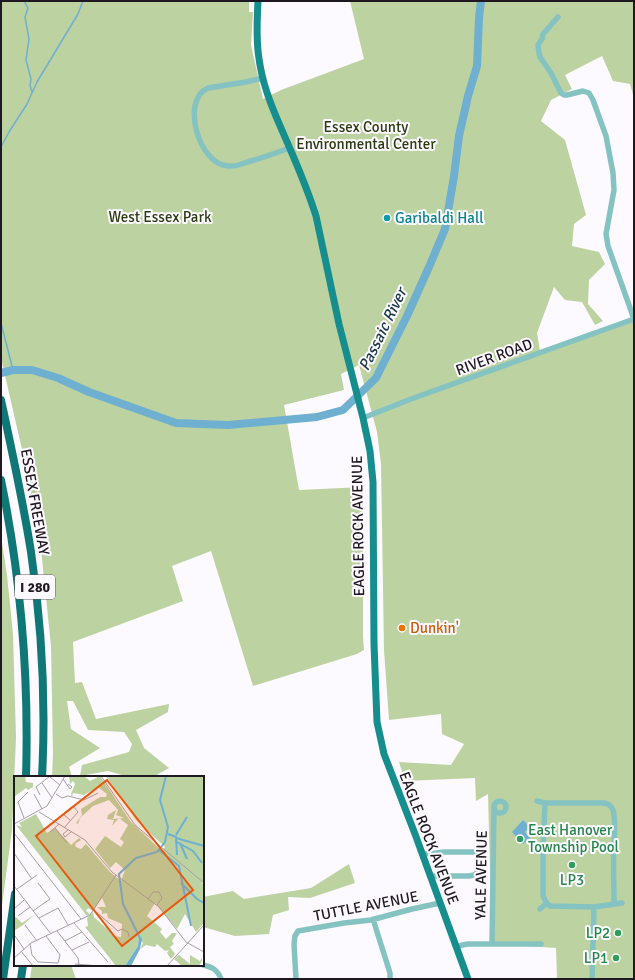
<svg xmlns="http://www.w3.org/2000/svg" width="635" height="980" viewBox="0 0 635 980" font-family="Signika,sans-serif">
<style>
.green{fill:#bdd2a1}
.water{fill:#6fb0d0}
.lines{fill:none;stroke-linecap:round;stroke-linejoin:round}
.stream{stroke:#6fb0d0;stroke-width:1.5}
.river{stroke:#6fb0d0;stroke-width:8}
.minor{stroke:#85c3c2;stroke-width:5.5}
.major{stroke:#168e8e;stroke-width:7}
.highway{stroke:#107777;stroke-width:8}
.culture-dot{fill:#0f9aa8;stroke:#fdfaff;stroke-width:1.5}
.food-dot{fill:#e8710a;stroke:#fdfaff;stroke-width:1.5}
.leisure-dot{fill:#2e9e5b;stroke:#fdfaff;stroke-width:1.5}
.labels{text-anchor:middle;stroke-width:4;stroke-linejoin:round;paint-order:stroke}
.shield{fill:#fdfaff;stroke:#615c64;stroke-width:1}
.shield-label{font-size:14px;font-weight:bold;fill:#1e1821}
.park-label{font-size:15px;fill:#2c3c12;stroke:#fdfaff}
.culture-label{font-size:15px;fill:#0d838f;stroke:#fdfaff;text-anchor:start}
.street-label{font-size:15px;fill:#1e1821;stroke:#fdfaff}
.food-label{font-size:15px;fill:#c56008;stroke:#fdfaff;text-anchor:start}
.leisure-label{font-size:15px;fill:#27864d;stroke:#fdfaff;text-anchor:end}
.water-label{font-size:16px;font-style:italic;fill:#183745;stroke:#fdfaff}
.inset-river{fill:none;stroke:#6fb0d0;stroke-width:2}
.inset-road{fill:none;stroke:#a4a0a6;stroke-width:1}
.view{fill:#e8590c;fill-opacity:0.15;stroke:#e8590c;stroke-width:2}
.inset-edge{fill:none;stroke:#1e1821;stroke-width:2}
</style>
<rect width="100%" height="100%" fill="#fdfaff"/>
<path class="green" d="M 1,1 L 249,1 L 249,12 L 253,12 L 251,45 L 263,99 L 281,90 L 364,59 L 350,1 L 634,1 L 634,98 L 630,84 L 613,81 L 602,56 L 565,75 L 572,89 L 551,100 L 541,121 L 565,140 L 586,215 L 574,224 L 572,246 L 599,252 L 605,264 L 589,280 L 588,304 L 603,321 L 595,325 L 582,302 L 565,300 L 554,287 L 537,333 L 540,351 L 634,318 L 634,979 L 557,979 L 556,948 L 492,944 L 488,794 L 476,801 L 475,778 L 405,781 L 399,762 L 451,765 L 464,744 L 442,734 L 441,714 L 389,720 L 384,650 L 381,464 L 377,432 L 359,365 L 341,374 L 344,390 L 284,405 L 299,490 L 363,487 L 363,637 L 364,650 L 357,654 L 253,686 L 211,551 L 172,566 L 183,601 L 73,642 L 75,683 L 82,682 L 96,719 L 169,704 L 168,712 L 136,730 L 144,748 L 169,768 L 153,777 L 129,777 L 108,771 L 80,776 L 82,765 L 129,752 L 132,744 L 124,732 L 88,730 L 73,701 L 67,701 L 71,729 L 100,748 L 69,767 L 72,777 L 52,777 L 53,755 L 51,646 L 41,549 L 29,480 L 1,358 Z
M 1,536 L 7,575 L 13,634 L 16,738 L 12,830 L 1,913 Z
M 349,864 L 355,883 L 310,898 L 288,897 L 289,910 L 273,915 L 269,934 L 235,936 L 203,927 L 203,897 L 233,891 L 244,899 L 311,888 Z
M 32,965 L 71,965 L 76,979 L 30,979 Z"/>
<path class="water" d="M 523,820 L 530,827 L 525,832 L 530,838 L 523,844 L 512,832 Z"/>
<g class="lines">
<path class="stream" d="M 24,1 L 28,8 L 25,17 L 29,39 L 26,60 L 31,79 L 30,85 L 32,92
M 1,147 L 9,132 L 27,104 L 37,82 L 78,14 L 83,1
M 1,323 L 13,370"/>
<path class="river" d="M 1,373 L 13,370 L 32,370 L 58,378 L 89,392 L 176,423 L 228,425 L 317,417 L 343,410 L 376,378 L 407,316 L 429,267 L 445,229 L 454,176 L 459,136 L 468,96 L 477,66 L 479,18 L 481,1"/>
<path class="minor" d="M 558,17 L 543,34 L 542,39 L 538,45 L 539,53 L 540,57 L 551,73 L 561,93 L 564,95 L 567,95 L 583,91 L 589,93 L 593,100 L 606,136 L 613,173 L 614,190 L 606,234 L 608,246 L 634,319
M 263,78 L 246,82 L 208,88 C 180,100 199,165 228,166 C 236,167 244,163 251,161 C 264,157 277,153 289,148
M 363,418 L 411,399 L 634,319
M494 807a6 6 0 1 1 12 0a6 6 0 1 1-12 0Z
M 537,801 L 545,803
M 422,854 L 436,853 L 444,852 L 478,852 L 477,873 L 474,875 L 469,876 L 430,876
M 614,904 C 614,884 613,864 614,844 C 614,834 616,820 613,810 C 611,805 608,804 604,803 L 545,803 L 543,849 L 543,895 C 544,900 546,903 550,906 L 594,907 L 622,903
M 540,909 L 547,903
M 373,919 L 390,973 L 390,979
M 492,944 L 494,807
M 456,947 L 462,945 L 468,944 L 541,944
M 203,965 C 212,967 218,970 221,979
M 296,979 L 294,944 L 295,936 L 298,931 L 344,923 L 371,920 L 412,909 L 440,903
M 592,979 L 594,907"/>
<path class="major" d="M 258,1 C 257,22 256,44 260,65 C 265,95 279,123 291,151 C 300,172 309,194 316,216 L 339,324 L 363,418 L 370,451 L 373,482 L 374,644 L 377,722 L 384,754 L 415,834 L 468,979"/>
<path class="highway" d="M 1,400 C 12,451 23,501 31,552 C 42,627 46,702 42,777
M 1,480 C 21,578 29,677 26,777
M 3,979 L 15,894
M 21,979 L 23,965"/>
</g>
<circle class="culture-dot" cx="387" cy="218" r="4"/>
<circle class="food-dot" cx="402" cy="628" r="4"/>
<g class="leisure-dot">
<circle cx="520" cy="839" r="4"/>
<circle cx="572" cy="865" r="4"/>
<circle cx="618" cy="933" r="4"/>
<circle cx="616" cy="958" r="4"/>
</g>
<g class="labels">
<rect class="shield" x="15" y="575" width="40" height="24" rx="3"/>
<g class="shield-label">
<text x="35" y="592">I 280</text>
</g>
<g class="park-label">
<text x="366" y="132">Essex County<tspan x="366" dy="17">Environmental Center</tspan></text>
<text x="160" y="222">West Essex Park</text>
</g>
<g class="culture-label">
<text x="395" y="223">Garibaldi Hall</text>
</g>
<g class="street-label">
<text transform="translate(494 357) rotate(-20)" y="5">RIVER ROAD</text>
<text transform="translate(35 502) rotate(80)" y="5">ESSEX FREEWAY</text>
<text transform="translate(358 526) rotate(-91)" y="5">EAGLE ROCK AVENUE</text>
<text transform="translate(429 838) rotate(69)" y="5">EAGLE ROCK AVENUE</text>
<text transform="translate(481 875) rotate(-89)" y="5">YALE AVENUE</text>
<text transform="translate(366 906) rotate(-11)" y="5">TUTTLE AVENUE</text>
</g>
<g class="food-label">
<text x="410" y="633">Dunkin'</text>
</g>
<g class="leisure-label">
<text x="528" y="835" text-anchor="start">East Hanover<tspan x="528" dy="17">Township Pool</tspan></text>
<text x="572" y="885" text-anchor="middle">LP3</text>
<text x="610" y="938">LP2</text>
<text x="608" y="963">LP1</text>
</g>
<g class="water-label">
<text transform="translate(382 329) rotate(-64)" y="6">Passaic River</text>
</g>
</g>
<g transform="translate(14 776)">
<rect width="190" height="190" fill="#fdfaff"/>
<path d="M 0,0 L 11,0 L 12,6 L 19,7 L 19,11 L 14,14 L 12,12 L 0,21 ZM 55,0 L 71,1 L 76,5 L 86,0 L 117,46 L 148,75 L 151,71 L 122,44 L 92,0 L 190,0 L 190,103 L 188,107 L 190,109 L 190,147 L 182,156 L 171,138 L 163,153 L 141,127 L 133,140 L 148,153 L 146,156 L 152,163 L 158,157 L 163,157 L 158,165 L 160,168 L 156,171 L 161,178 L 157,183 L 153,177 L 155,174 L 151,175 L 143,168 L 141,171 L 132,169 L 126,173 L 129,167 L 125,162 L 124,170 L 111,190 L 102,190 L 71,151 L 74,150 L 73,142 L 79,136 L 80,141 L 101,160 L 107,161 L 108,148 L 94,142 L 93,137 L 88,138 L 88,135 L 83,131 L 92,131 L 88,122 L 79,135 L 74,132 L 72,135 L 76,138 L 73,140 L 2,49 L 8,51 L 5,47 L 22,38 L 33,57 L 41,52 L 57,69 L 65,62 L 67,64 L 61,68 L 62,71 L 67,73 L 72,68 L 96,96 L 107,105 L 111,94 L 102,86 L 96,92 L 81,73 L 91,60 L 107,71 L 110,66 L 106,63 L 114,49 L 105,42 L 98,50 L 100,44 L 93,43 L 94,39 L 102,34 L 99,43 L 110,42 L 102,39 L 104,34 L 95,24 L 79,30 L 66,42 L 64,48 L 62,47 L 68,39 L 67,33 L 86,21 L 92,21 L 93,18 L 84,11 L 70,19 L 59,17 L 58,21 L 57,18 L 61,8 L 59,5 L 56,8 ZM 21,138 L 9,149 L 0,155 L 0,142 L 2,141 L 8,147 ZM 165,179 L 176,188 L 176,179 L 186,185 L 188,182 L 188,185 L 185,190 L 168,190 L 160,183 Z" fill="#bdd2a1"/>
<path d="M 125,161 L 128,163 L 126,173 L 117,190 L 111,190 L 124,170 Z" fill="#6fb0d0"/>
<path class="inset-river" d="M 154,58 L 162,61 L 163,79M 162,59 L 173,41M 162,62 L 190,70M 161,65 L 179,75 L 188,87M 166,67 L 173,83M 145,74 L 165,90 L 177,150M 167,107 L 183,123 L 190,127M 127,164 L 109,128 L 105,98 L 122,82 L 143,76 L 151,66 L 154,51 L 146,24 L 152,0"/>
<path class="inset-road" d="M 87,0 L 121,49 L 190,107M 36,1 L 46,9M 49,3 L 56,13 L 58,11 L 54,8M 28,7 L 38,22M 20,18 L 28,33M 42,18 L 48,22 L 54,20 L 70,24 L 84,17M 26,19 L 22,11 L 36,0M 25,36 L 71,64 L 98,96 L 145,131 L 172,166 L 190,176M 10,42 L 4,26 L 14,16M 0,48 L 33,30 L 51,0M 41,52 L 53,67M 50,52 L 64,36 L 59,30 L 49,38 L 56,44M 54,54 L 49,58 L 51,61 L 57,56M 36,56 L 45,48M 0,57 L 67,143M 0,77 L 18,103M 0,110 L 37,158M 3,113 L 23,99M 134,123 L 139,116 L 145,116 L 148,122 L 143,129M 0,133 L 10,124M 80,134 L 104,155 L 108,153 L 114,156 L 115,161M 19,135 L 36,123 L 24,107M 4,140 L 16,131M 25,142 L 44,132 L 54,149M 60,147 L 94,186M 11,149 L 23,165M 43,155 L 64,182 L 65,189M 1,160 L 10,173M 51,165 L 68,156M 16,168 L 18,179 L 24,186 L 44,187 L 46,179 L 32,160M 58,174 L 75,166M 7,175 L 19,190M 0,182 L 17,167 L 76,139 L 102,99M 61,188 L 86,190M 153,190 L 190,149"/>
<path class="view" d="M 93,4 L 179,114 L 108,170 L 22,60 Z"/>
<rect width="190" height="190" class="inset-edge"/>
</g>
<rect width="635" height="980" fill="none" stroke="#1e1821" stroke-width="4"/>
</svg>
